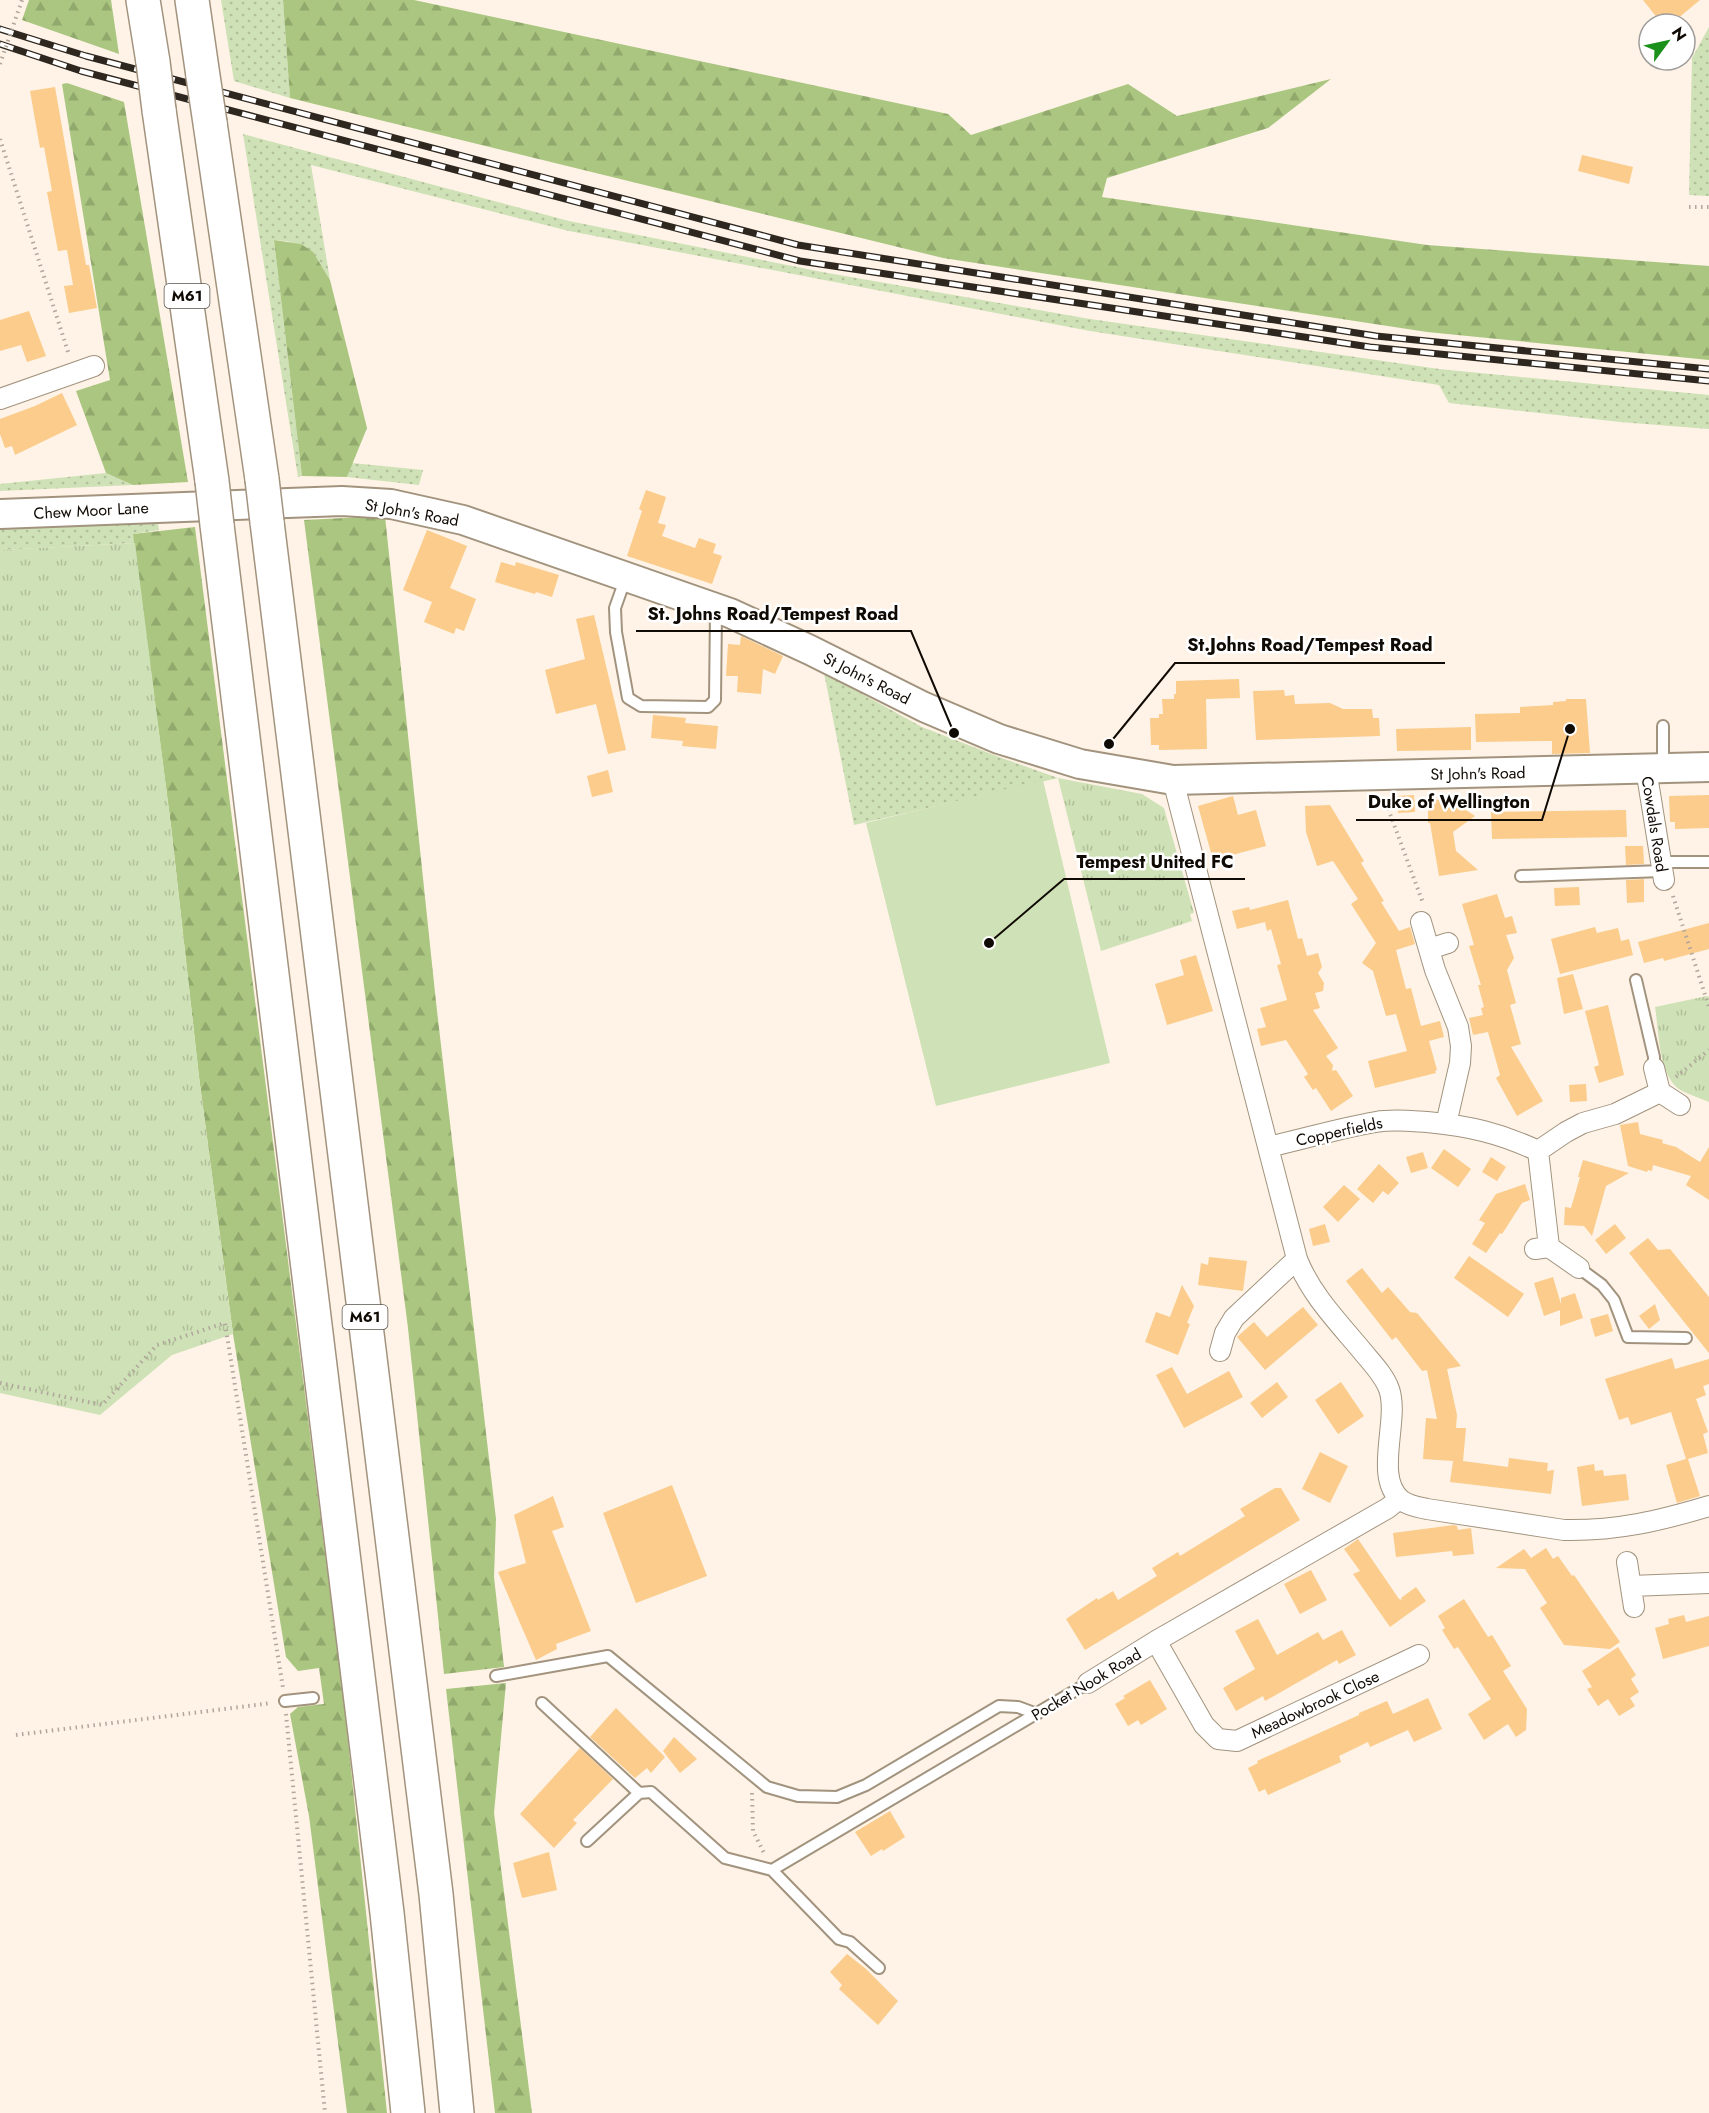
<svg xmlns="http://www.w3.org/2000/svg" width="1709" height="2113" viewBox="0 0 1709 2113" font-family="Jost,sans-serif">
<style>
.grass{fill:url(#grass-dots)}
.forest{fill:url(#forest-firs)}
.park{fill:url(#park-tufts)}
.garden{fill:#cfe1b6}
.building{fill:#fbcc8b}
.lines{fill:none;stroke-linecap:round;stroke-linejoin:round}
.lane-casing{stroke:#a2937e;stroke-width:14}
.street-casing{stroke:#a2937e;stroke-width:22}
.secondary-casing{stroke:#a2937e;stroke-width:32}
.highway-casing{stroke:#a2937e;stroke-width:36}
.path{stroke:#b0a69c;stroke-width:4;stroke-dasharray:1.5 4.5;stroke-linecap:butt}
.lane{stroke:#fff;stroke-width:10}
.street{stroke:#fff;stroke-width:20}
.secondary{stroke:#fff;stroke-width:28}
.highway{stroke:#fff;stroke-width:33}
.rail-casing{stroke:#2e2720;stroke-width:7}
.rail{stroke:#fff;stroke-width:4.5;stroke-dasharray:14;stroke-linecap:butt}
.highway-bridge-casing{stroke:#a2937e;stroke-width:36;stroke-linecap:butt}
.path-bridge{stroke:#b0a69c;stroke-width:4;stroke-dasharray:1.5 4.5;stroke-linecap:butt}
.highway-bridge{stroke:#fff;stroke-width:33}
.labels{text-anchor:middle;stroke-width:5;stroke-linejoin:round;paint-order:stroke}
.shield{fill:#fff;stroke:#58544f;stroke-width:1.5}
.shield-label{font-size:15px;font-weight:bold;fill:#100a04}
.street-label{font-size:16px;fill:#100a04;stroke:#fff}
.leader{fill:none;stroke:#100a04;stroke-width:2}
.callout-dot{fill:#100a04;stroke:#fff;stroke-width:2}
.callout-label{font-size:18px;text-anchor:middle;font-weight:bold;fill:#100a04;stroke:#fff;stroke-width:5;stroke-linejoin:round;paint-order:stroke}
</style>
<defs>
<pattern id="grass-dots" width="8" height="8" patternUnits="userSpaceOnUse" patternTransform="scale(1.5)"><rect width="8" height="8" fill="#cfe1b6"/><path d="M2 2h.1M6 6h.1" fill="none" stroke="#b1c09b" stroke-width="1.8" stroke-linecap="round"/></pattern>
<pattern id="forest-firs" width="22" height="20" patternUnits="userSpaceOnUse" patternTransform="scale(1.5)"><rect width="22" height="20" fill="#aac680"/><path d="M5 1l3.5 6h-7zM16 11l3.5 6h-7z" fill="#91a96d"/></pattern>
<pattern id="park-tufts" width="24" height="20" patternUnits="userSpaceOnUse" patternTransform="scale(1.5)"><rect width="24" height="20" fill="#cfe1b6"/><path d="M3 7l-1-3M5 7V3M7 7l1-3M15 17l-1-3M17 17v-4M19 17l1-3" fill="none" stroke="#b1c09b"/></pattern>
</defs>
<rect width="100%" height="100%" fill="#fef3e6"/>
<path class="grass" d="M 221,0 L 283,0 L 290,98 L 234,81 Z
M 1709,27 L 1709,196 L 1689,195 L 1692,58 Z
M 243,134 L 569,221 L 822,272 L 1090,319 L 1439,369 L 1709,395 L 1709,429 L 1620,422 L 1449,403 L 1439,385 L 1090,331 L 569,231 L 311,165 L 330,280 C 313,252 310,242 274,240 L 302,476 L 298,477 Z
M 352,463 L 423,470 L 419,485 L 347,477 Z
M 106,473 L 133,485 L 0,491 L 0,484 Z
M 157,518 L 159,530 L 133,534 L 135,543 L 0,550 L 0,526 Z
M 824,673 L 922,727 L 999,757 L 1058,778 L 854,825 Z"/>
<path class="forest" d="M 29,0 L 111,0 L 119,54 L 22,20 Z
M 283,0 L 414,0 L 948,114 L 971,135 L 1128,84 L 1177,116 L 1331,79 L 1268,128 L 1107,178 L 1102,197 L 1427,245 L 1709,266 L 1709,360 L 1427,332 L 943,258 L 290,98 Z
M 67,83 L 124,102 L 188,482 L 133,485 L 106,473 L 76,391 L 110,380 L 62,84 Z
M 274,240 L 301,244 L 313,252 L 330,280 L 367,428 L 347,477 L 302,476 Z
M 385,516 L 436,1002 L 496,1519 L 494,1577 L 504,1667 L 444,1674 L 408,1328 L 304,520 Z
M 195,527 L 344,1702 L 387,2113 L 347,2113 L 309,1816 L 290,1714 L 298,1707 L 324,1704 L 319,1668 L 298,1671 L 286,1657 L 233,1334 L 199,1077 L 171,826 L 133,534 Z
M 506,1683 L 494,1813 L 532,2113 L 495,2113 L 446,1689 Z"/>
<path class="park" d="M 135,543 L 171,826 L 199,1077 L 233,1334 L 172,1355 L 100,1415 L 0,1393 L 0,550 Z
M 1058,778 L 1142,794 L 1164,808 L 1194,913 L 1190,914 L 1192,921 L 1101,951 Z
M 1707,996 L 1709,997 L 1709,1102 C 1700,1098 1690,1095 1682,1091 C 1658,1078 1659,1031 1655,1007 Z"/>
<path class="garden" d="M 1043,780 L 1110,1063 L 936,1106 L 866,823 Z"/>
<path class="building" d="M 1643,0 L 1700,0 L 1671,24 L 1662,24 Z
M 55,87 L 86,265 L 89,265 L 97,308 L 69,313 L 64,286 L 73,285 L 67,250 L 58,251 L 47,192 L 52,191 L 44,147 L 40,148 L 30,91 Z
M 1582,155 L 1633,167 L 1629,184 L 1578,171 Z
M 29,311 L 46,356 L 27,362 L 21,345 L 0,351 L 0,320 Z
M 62,393 L 77,425 L 15,455 L 12,446 L 5,448 L 0,434 L 0,419 L 35,406 Z
M 646,490 L 666,497 L 658,523 L 666,525 L 662,536 L 695,548 L 699,538 L 716,544 L 713,553 L 722,556 L 712,584 L 627,556 L 642,511 L 639,509 Z
M 427,530 L 467,546 L 450,588 L 476,599 L 464,631 L 456,628 L 454,634 L 424,622 L 432,602 L 403,590 Z
M 501,562 L 515,566 L 516,562 L 559,575 L 552,597 L 536,592 L 535,594 L 495,582 Z
M 594,615 L 626,750 L 608,754 L 596,704 L 556,714 L 545,670 L 585,659 L 576,619 Z
M 741,636 L 783,656 L 775,674 L 763,669 L 761,694 L 737,692 L 738,676 L 726,676 L 728,644 L 740,645 Z
M 1239,679 L 1240,698 L 1206,699 L 1207,749 L 1159,750 L 1159,745 L 1151,745 L 1150,718 L 1159,718 L 1159,714 L 1163,714 L 1162,699 L 1174,699 L 1174,694 L 1176,694 L 1176,681 Z
M 1284,690 L 1285,696 L 1294,695 L 1295,704 L 1330,703 L 1343,709 L 1372,709 L 1373,718 L 1379,718 L 1380,736 L 1256,740 L 1253,691 Z
M 1566,699 L 1586,699 L 1590,753 L 1552,754 L 1552,741 L 1476,742 L 1475,714 L 1520,713 L 1520,707 L 1553,705 L 1553,702 L 1566,701 Z
M 653,715 L 686,718 L 685,723 L 718,726 L 716,749 L 682,746 L 683,741 L 651,738 Z
M 1471,727 L 1471,750 L 1397,751 L 1396,729 Z
M 608,770 L 613,792 L 592,797 L 587,776 Z
M 1414,795 L 1415,812 L 1398,813 L 1397,796 Z
M 1709,795 L 1709,828 L 1675,829 L 1675,822 L 1670,822 L 1669,796 Z
M 1233,796 L 1238,815 L 1256,810 L 1266,846 L 1213,860 L 1198,806 Z
M 1449,799 L 1475,816 L 1453,832 L 1456,851 L 1478,870 L 1439,876 L 1430,823 L 1428,823 L 1428,800 Z
M 1330,805 L 1364,861 L 1361,863 L 1384,901 L 1381,902 L 1399,931 L 1410,927 L 1415,944 L 1396,950 L 1406,989 L 1411,988 L 1421,1026 L 1440,1021 L 1444,1037 L 1429,1041 L 1437,1070 L 1435,1071 L 1436,1073 L 1375,1088 L 1368,1061 L 1407,1051 L 1396,1014 L 1386,1016 L 1373,971 L 1362,963 L 1376,943 L 1351,904 L 1358,899 L 1333,861 L 1317,866 L 1306,832 L 1305,806 Z
M 1626,810 L 1627,837 L 1492,839 L 1491,812 Z
M 1625,846 L 1643,846 L 1644,864 L 1626,865 Z
M 1644,879 L 1644,902 L 1627,903 L 1626,880 Z
M 1579,887 L 1580,905 L 1555,906 L 1554,888 Z
M 1497,894 L 1505,918 L 1512,916 L 1517,933 L 1506,935 L 1514,958 L 1507,970 L 1516,1003 L 1510,1005 L 1521,1044 L 1511,1047 L 1543,1101 L 1517,1116 L 1496,1078 L 1500,1075 L 1488,1032 L 1473,1035 L 1469,1018 L 1483,1015 L 1481,1008 L 1484,1007 L 1478,985 L 1481,985 L 1469,946 L 1474,945 L 1462,904 Z
M 1288,900 L 1298,939 L 1302,938 L 1307,956 L 1318,953 L 1322,967 L 1318,973 L 1324,983 L 1323,991 L 1315,993 L 1320,1008 L 1313,1010 L 1338,1048 L 1326,1056 L 1333,1065 L 1332,1071 L 1336,1070 L 1353,1096 L 1331,1111 L 1316,1088 L 1313,1090 L 1304,1077 L 1308,1074 L 1286,1040 L 1261,1046 L 1257,1029 L 1266,1027 L 1260,1008 L 1287,1000 L 1277,965 L 1281,964 L 1271,929 L 1267,931 L 1265,922 L 1237,929 L 1232,911 L 1249,907 L 1250,910 Z
M 1709,923 L 1709,949 L 1664,961 L 1663,958 L 1644,963 L 1638,942 Z
M 1595,927 L 1597,933 L 1618,928 L 1621,941 L 1629,939 L 1633,955 L 1560,974 L 1551,939 Z
M 1196,955 L 1213,1011 L 1167,1025 L 1155,984 L 1184,975 L 1180,960 Z
M 1573,974 L 1583,1009 L 1564,1014 L 1557,978 Z
M 1608,1005 L 1624,1075 L 1599,1083 L 1594,1067 L 1599,1065 L 1585,1011 Z
M 1586,1084 L 1587,1101 L 1570,1102 L 1569,1085 Z
M 1638,1122 L 1640,1134 L 1663,1140 L 1662,1143 L 1676,1147 L 1700,1162 L 1709,1147 L 1709,1200 L 1686,1185 L 1691,1176 L 1653,1165 L 1652,1171 L 1648,1170 L 1647,1172 L 1628,1166 L 1620,1125 Z
M 1444,1149 L 1471,1169 L 1458,1187 L 1431,1168 Z
M 1423,1152 L 1428,1168 L 1411,1173 L 1406,1157 Z
M 1491,1157 L 1506,1167 L 1497,1181 L 1482,1172 Z
M 1583,1160 L 1629,1173 L 1606,1186 L 1592,1236 L 1584,1226 L 1564,1225 L 1565,1207 L 1571,1208 L 1580,1177 L 1578,1177 Z
M 1379,1164 L 1399,1183 L 1388,1195 L 1383,1191 L 1373,1203 L 1357,1189 Z
M 1525,1184 L 1530,1200 L 1522,1203 L 1502,1234 L 1500,1233 L 1486,1253 L 1472,1244 L 1485,1223 L 1479,1220 L 1496,1194 Z
M 1344,1185 L 1360,1199 L 1338,1222 L 1323,1207 Z
M 1325,1224 L 1330,1242 L 1313,1246 L 1309,1229 Z
M 1615,1224 L 1626,1238 L 1606,1254 L 1595,1240 Z
M 1648,1238 L 1658,1250 L 1670,1249 L 1709,1297 L 1709,1353 L 1629,1253 Z
M 1469,1256 L 1524,1294 L 1508,1317 L 1454,1278 Z
M 1209,1257 L 1247,1261 L 1243,1291 L 1198,1285 L 1201,1263 L 1208,1265 Z
M 1362,1268 L 1382,1293 L 1388,1287 L 1410,1312 L 1417,1313 L 1461,1366 L 1447,1369 L 1457,1415 L 1456,1428 L 1466,1428 L 1463,1461 L 1508,1467 L 1509,1458 L 1548,1463 L 1547,1471 L 1554,1470 L 1551,1494 L 1450,1482 L 1453,1461 L 1423,1459 L 1426,1418 L 1437,1419 L 1427,1370 L 1422,1371 L 1396,1337 L 1392,1340 L 1346,1281 Z
M 1553,1277 L 1561,1304 L 1561,1298 L 1575,1293 L 1583,1318 L 1560,1326 L 1560,1310 L 1544,1316 L 1534,1283 Z
M 1182,1285 L 1194,1306 L 1187,1323 L 1190,1324 L 1178,1355 L 1145,1342 L 1156,1312 L 1170,1317 Z
M 1655,1304 L 1660,1320 L 1649,1329 L 1639,1316 Z
M 1303,1307 L 1318,1325 L 1265,1370 L 1237,1337 L 1254,1322 L 1267,1337 Z
M 1608,1314 L 1613,1331 L 1595,1337 L 1590,1319 Z
M 1672,1358 L 1675,1369 L 1709,1359 L 1709,1384 L 1703,1386 L 1706,1395 L 1696,1399 L 1708,1432 L 1703,1434 L 1708,1453 L 1688,1459 L 1700,1496 L 1677,1503 L 1666,1465 L 1686,1459 L 1671,1412 L 1631,1425 L 1628,1417 L 1619,1420 L 1605,1379 Z
M 1172,1367 L 1187,1394 L 1229,1371 L 1243,1397 L 1184,1428 L 1156,1375 Z
M 1277,1382 L 1288,1397 L 1262,1418 L 1250,1403 Z
M 1341,1382 L 1364,1416 L 1338,1434 L 1315,1400 Z
M 1320,1452 L 1348,1466 L 1330,1503 L 1302,1489 Z
M 1594,1464 L 1595,1471 L 1603,1470 L 1604,1476 L 1626,1474 L 1629,1500 L 1582,1506 L 1577,1467 Z
M 672,1485 L 707,1576 L 636,1603 L 603,1513 Z
M 1275,1488 L 1281,1488 L 1300,1520 L 1085,1650 L 1066,1619 L 1097,1598 L 1098,1600 L 1113,1591 L 1118,1600 L 1157,1576 L 1152,1568 L 1178,1552 L 1180,1556 L 1245,1516 L 1240,1509 Z
M 553,1496 L 564,1527 L 552,1531 L 591,1631 L 556,1644 L 557,1649 L 536,1660 L 498,1572 L 526,1563 L 514,1515 Z
M 1454,1525 L 1457,1526 L 1458,1530 L 1471,1528 L 1474,1554 L 1453,1556 L 1452,1551 L 1396,1557 L 1393,1533 Z
M 1358,1539 L 1399,1599 L 1402,1600 L 1401,1598 L 1416,1587 L 1426,1601 L 1390,1627 L 1353,1574 L 1360,1571 L 1344,1549 Z
M 1546,1548 L 1553,1559 L 1558,1556 L 1572,1576 L 1574,1575 L 1620,1642 L 1610,1649 L 1564,1645 L 1540,1608 L 1547,1603 L 1525,1569 L 1496,1568 L 1524,1549 L 1531,1558 Z
M 1311,1570 L 1327,1600 L 1300,1614 L 1284,1584 Z
M 1464,1599 L 1488,1637 L 1492,1635 L 1511,1666 L 1503,1671 L 1527,1709 L 1526,1730 L 1516,1737 L 1508,1724 L 1484,1740 L 1468,1714 L 1491,1699 L 1458,1647 L 1454,1649 L 1442,1630 L 1445,1628 L 1438,1616 Z
M 1684,1615 L 1686,1622 L 1709,1616 L 1709,1646 L 1663,1659 L 1655,1628 L 1669,1624 L 1668,1619 Z
M 1258,1619 L 1277,1655 L 1318,1632 L 1323,1640 L 1342,1630 L 1356,1655 L 1339,1664 L 1337,1660 L 1265,1701 L 1263,1696 L 1236,1711 L 1223,1688 L 1255,1669 L 1235,1631 Z
M 1618,1647 L 1636,1675 L 1631,1679 L 1639,1692 L 1630,1698 L 1635,1706 L 1619,1716 L 1608,1699 L 1598,1706 L 1587,1689 L 1592,1687 L 1582,1671 Z
M 1150,1680 L 1167,1709 L 1141,1725 L 1138,1720 L 1128,1726 L 1115,1704 L 1125,1698 L 1123,1696 Z
M 1428,1698 L 1442,1729 L 1414,1742 L 1408,1730 L 1370,1747 L 1368,1742 L 1339,1756 L 1341,1762 L 1268,1795 L 1265,1789 L 1259,1792 L 1248,1768 L 1258,1763 L 1257,1761 L 1359,1715 L 1359,1713 L 1387,1701 L 1393,1714 Z
M 616,1708 L 665,1757 L 651,1773 L 647,1768 L 635,1778 L 590,1737 Z
M 674,1737 L 697,1759 L 680,1773 L 663,1751 Z
M 580,1748 L 613,1779 L 573,1820 L 577,1823 L 554,1848 L 520,1814 Z
M 890,1811 L 905,1837 L 883,1851 L 882,1849 L 871,1856 L 855,1832 Z
M 549,1852 L 557,1890 L 522,1898 L 513,1863 Z
M 847,1954 L 866,1969 L 898,2001 L 878,2025 L 839,1989 L 842,1985 L 830,1972 Z"/>
<g class="lines">
<defs>
<path id="lane" d="M 626,577 L 615,608 L 616,632 L 628,698 L 641,706 L 708,707 L 715,700 L 716,611
M 1663,726 L 1663,768
M 1661,862 L 1709,862
M 1521,876 L 1662,871
M 1636,980 L 1654,1057 L 1654,1068
M 1579,1268 L 1602,1285 L 1614,1300 L 1628,1337 L 1686,1338
M 496,1676 L 608,1656 L 767,1787 L 798,1796 L 837,1797 L 866,1785 L 999,1706 L 1018,1707 L 1037,1714
M 285,1701 L 313,1698
M 542,1703 L 639,1793
M 587,1841 L 639,1793 L 651,1792 L 725,1858 L 772,1870 L 839,1939 L 850,1942 L 879,1968
M 772,1870 L 1088,1683"/>
<path id="street" d="M 0,399 L 94,366
M 1646,769 L 1664,880
M 1173,780 L 1297,1259 C 1311,1295 1339,1323 1363,1352 C 1372,1363 1384,1375 1389,1389 C 1400,1420 1373,1477 1401,1500 C 1409,1506 1418,1507 1427,1509 L 1564,1530 C 1617,1531 1659,1521 1709,1506
M 1421,922 L 1435,970 L 1458,1027 L 1461,1046 L 1460,1063 L 1446,1124
M 1429,949 L 1448,943
M 1654,1068 L 1660,1092 L 1680,1105
M 1268,1147 C 1304,1139 1340,1128 1376,1122 C 1393,1119 1410,1121 1427,1122 C 1469,1126 1500,1133 1538,1151 L 1566,1132 L 1583,1123 L 1615,1114 L 1660,1092
M 1538,1151 L 1549,1247
M 1535,1249 L 1549,1247 L 1579,1268
M 1220,1351 L 1225,1333 L 1234,1318 L 1297,1259
M 1627,1562 L 1634,1607
M 1631,1586 L 1709,1583
M 1156,1641 L 1204,1725 L 1218,1739 L 1237,1741 L 1419,1655
M 1088,1683 L 1156,1641 L 1388,1508 L 1399,1499"/>
<path id="secondary" d="M 0,514 L 342,501 L 391,504 L 463,520 L 730,613 L 810,650 L 924,707 L 999,739 L 1080,764 L 1173,780 L 1709,767"/>
<path id="highway" d="M 143,0 L 153,62
M 192,0 L 203,76
M 159,110 L 212,481
M 210,123 L 262,479
M 267,522 L 436,1894 L 457,2113
M 217,525 L 387,1913 L 408,2113"/>
</defs>
<use href="#lane" class="lane-casing"/>
<use href="#street" class="street-casing"/>
<use href="#secondary" class="secondary-casing"/>
<use href="#highway" class="highway-casing"/>
<path class="path" d="M 0,139 L 69,355
M 1689,207 L 1709,207
M 1387,797 L 1389,811 L 1423,903
M 1673,896 L 1709,1007
M 1676,1077 L 1709,1050
M 0,1383 L 102,1405 L 157,1345 L 225,1323 L 283,1688
M 286,1714 L 325,2113
M 16,1735 L 272,1703
M 752,1793 L 753,1831 L 764,1853"/>
<use href="#lane" class="lane"/>
<use href="#street" class="street"/>
<use href="#secondary" class="secondary"/>
<use href="#highway" class="highway"/>
<defs>
<path id="rail" d="M 0,29 L 86,56 L 798,245 L 1376,336 L 1709,369
M 0,44 L 81,71 L 800,261 L 1370,347 L 1709,381"/>
</defs>
<use href="#rail" class="rail-casing"/>
<use href="#rail" class="rail"/>
<defs>
<path id="highway-bridge" d="M 153,62 L 159,110
M 203,76 L 210,123
M 262,479 L 267,522
M 212,481 L 217,525"/>
</defs>
<use href="#highway-bridge" class="highway-bridge-casing"/>
<path class="path-bridge" d="M 0,64 L 22,0"/>
<use href="#highway-bridge" class="highway-bridge"/>
</g>
<g class="labels">
<g class="shield">
<rect x="164.5" y="284" width="45" height="24" rx="4.5"/>
<rect x="342.5" y="1305" width="45" height="24" rx="4.5"/>
</g>
<g class="shield-label">
<text x="187" y="301">M61</text>
<text x="365" y="1322">M61</text>
</g>
<g class="street-label">
<text transform="translate(91 510) rotate(-3)" y="6">Chew Moor Lane</text>
<text transform="translate(412 512) rotate(10)" y="6">St John's Road</text>
<text transform="translate(867 678) rotate(27)" y="6">St John's Road</text>
<text transform="translate(1478 773) rotate(-1)" y="6">St John's Road</text>
<text transform="translate(1655 824) rotate(81)" y="6">Cowdals Road</text>
<text transform="translate(1339 1131) rotate(-12)" y="6">Copperfields</text>
<text transform="translate(1086 1684) rotate(-31)" y="6">Pocket Nook Road</text>
<text transform="translate(1315 1704) rotate(-25)" y="6">Meadowbrook Close</text>
</g>
</g>
<path class="leader" d="M954 733L911 631H636M1109 744L1175 663H1445M1570 729L1542 820H1356M989 943L1064 879H1245"/>
<g class="callout-dot">
<circle cx="954" cy="733" r="6"/>
<circle cx="1109" cy="744" r="6"/>
<circle cx="1570" cy="729" r="6"/>
<circle cx="989" cy="943" r="6"/>
</g>
<g class="callout-label">
<text x="773" y="620">St. Johns Road/Tempest Road</text>
<text x="1310" y="651">St.Johns Road/Tempest Road</text>
<text x="1449" y="808">Duke of Wellington</text>
<text x="1155" y="868">Tempest United FC</text>
</g>
<g transform="translate(1667 42) rotate(57)"><circle r="28" fill="#ffffff" stroke="#9f9d9b" stroke-width="1.5"/>
<path d="M0-4.5L10 22L0 15L-10 22Z" fill="#1b901b"/>
<text y="-9" font-size="16" font-weight="bold" text-anchor="middle" fill="#100a04">N</text>
</g>
</svg>
